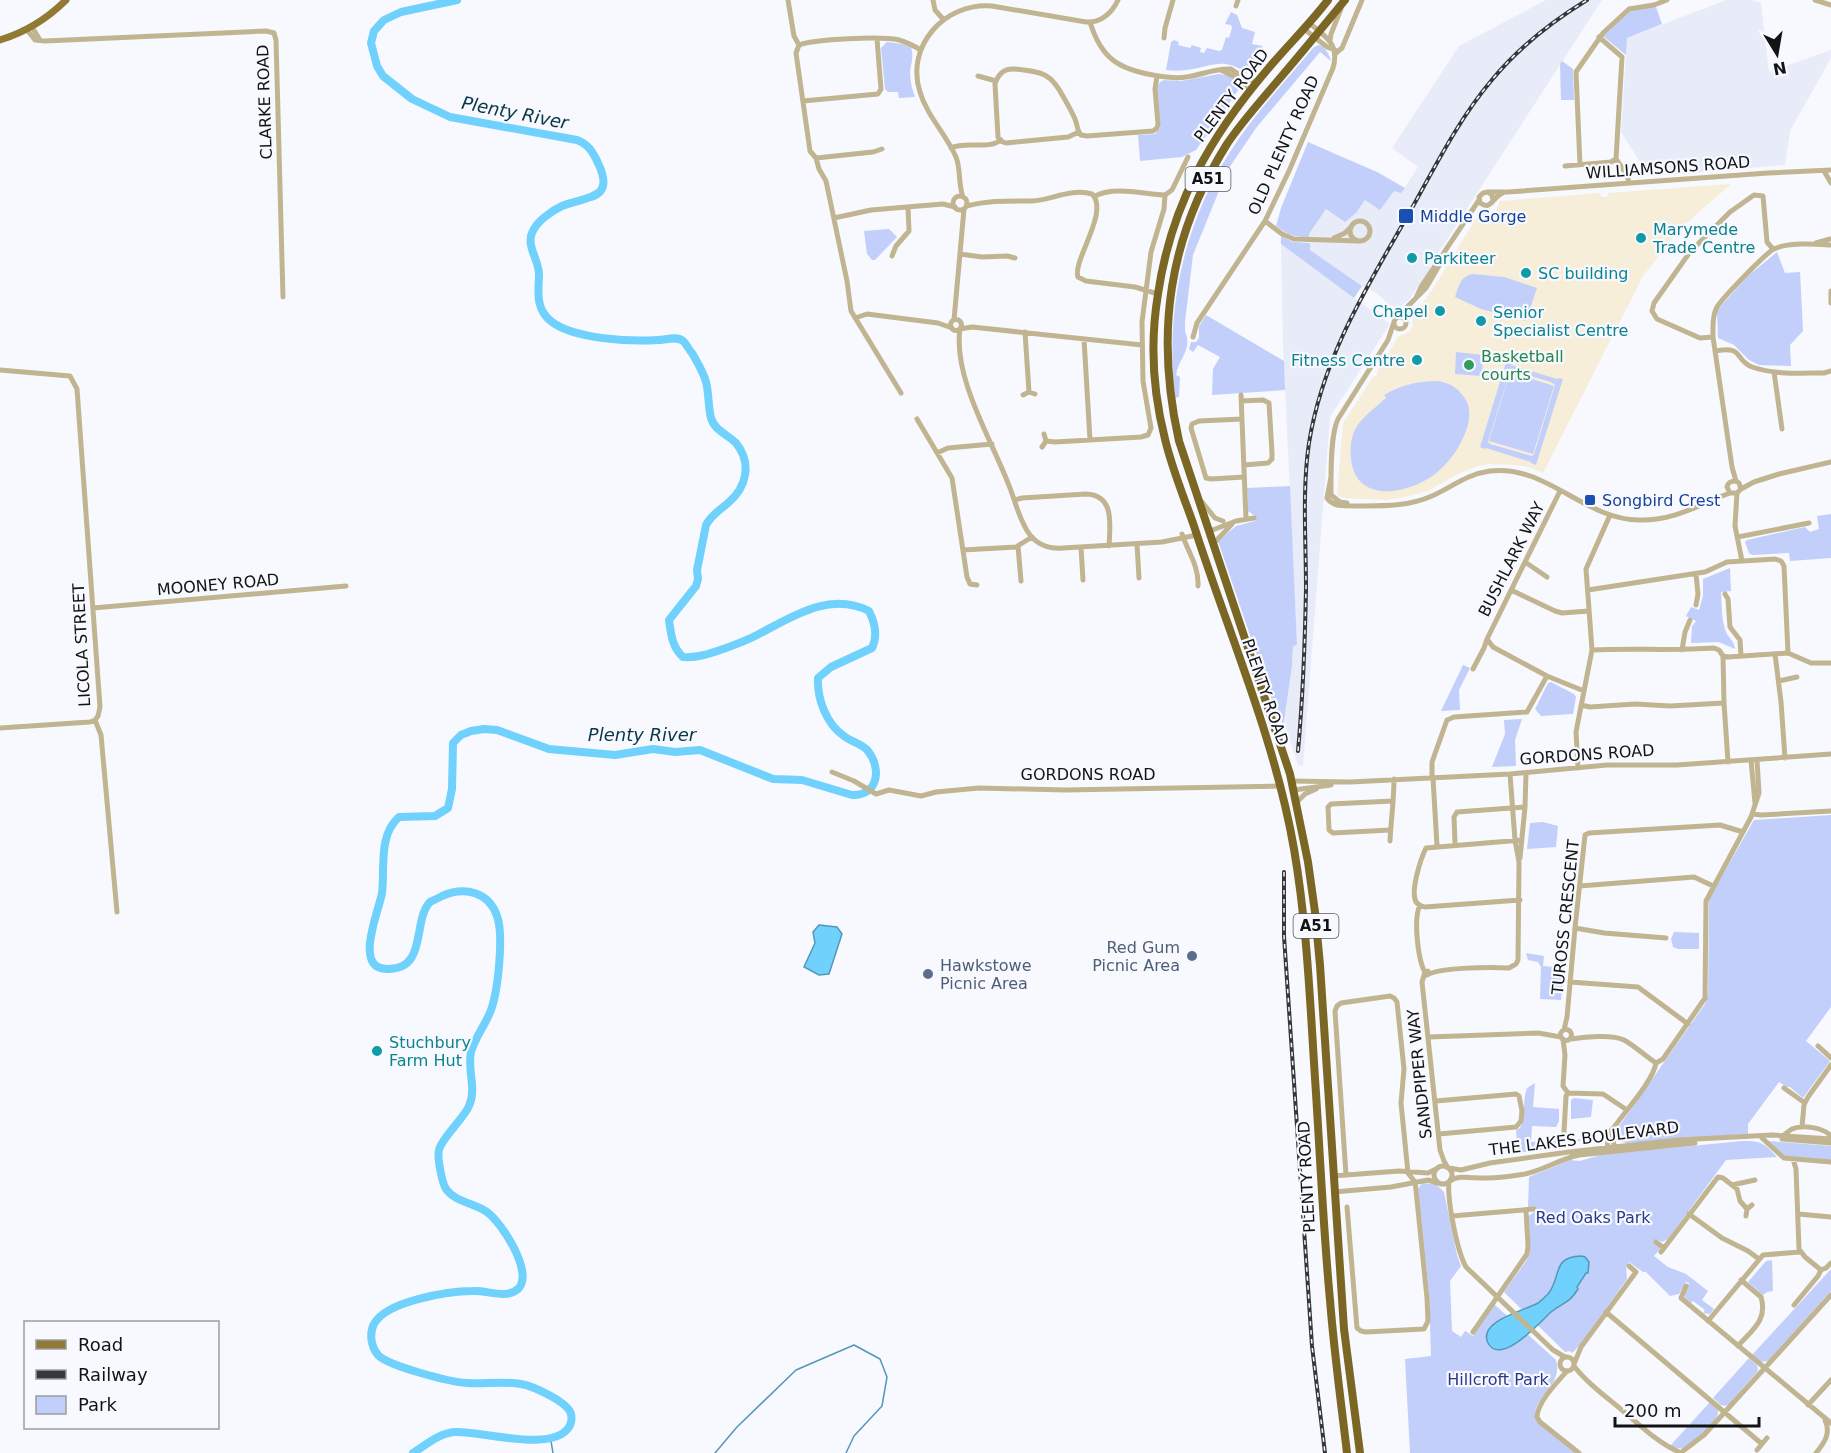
<svg xmlns="http://www.w3.org/2000/svg" width="1831" height="1453" viewBox="0 0 1831 1453" font-family="'DejaVu Sans',sans-serif">
<style>
.built{fill:#e8ecf9}
.education{fill:#f7eed9}
.green{fill:#c2cffa;fill-rule:evenodd}
.water{fill:#6fd1fc;stroke:#5398b7;stroke-width:1.5}
.lines{fill:none;stroke-linecap:round;stroke-linejoin:round}
.stream{stroke:#5398b7;stroke-width:1.5}
.river{stroke:#6fd1fc;stroke-width:8}
.minor{stroke:#c1b491;stroke-width:5}
.major{stroke:#917a34;stroke-width:7}
.highway{stroke:#7b6624;stroke-width:8}
.rail-casing{stroke:#36373a;stroke-width:4}
.rail{stroke:#f7f9fe;stroke-width:1.5;stroke-dasharray:4.5;stroke-linecap:butt}
.transit-dot{fill:#1a4fb4;stroke:#f7f9fe;stroke-width:2}
.culture-dot{fill:#0f9aa8;stroke:#f7f9fe;stroke-width:2}
.leisure-dot{fill:#2e9e5b;stroke:#f7f9fe;stroke-width:2}
.service-dot{fill:#5c6f8a;stroke:#f7f9fe;stroke-width:2}
.labels{text-anchor:middle;stroke-width:4.5;stroke-linejoin:round;paint-order:stroke}
.shield{fill:#f7f9fe;stroke:#57585b;stroke-width:1.5}
.shield-label{font-size:15px;font-weight:bold;fill:#121315}
.street-label{font-size:16px;fill:#121315;stroke:#f7f9fe}
.transit-label{font-size:16px;fill:#164399;stroke:#f7f9fe;text-anchor:start}
.culture-label{font-size:16px;fill:#0d838f;stroke:#f7f9fe;text-anchor:start}
.leisure-label{font-size:16px;fill:#27864d;stroke:#f7f9fe;text-anchor:start}
.service-label{font-size:16px;fill:#4e5e75;stroke:#f7f9fe;text-anchor:end}
.park-label{font-size:16px;fill:#2a368a;stroke:#f7f9fe}
.water-label{font-size:18px;font-style:italic;fill:#093648;stroke:#f7f9fe}
</style>
<rect width="100%" height="100%" fill="#f7f9fe"/>
<path class="built" d="M 1546,0 L 1602,0 L 1437,255 L 1431,259 L 1430,270 L 1408,301 L 1398,308 L 1391,306 L 1375,292 L 1362,286 L 1310,250 L 1309,234 L 1326,209 L 1356,213 L 1365,200 L 1395,190 L 1401,193 L 1418,167 L 1392,148 L 1459,46 Z
M 1726,0 L 1752,0 L 1761,3 L 1769,72 L 1831,50 L 1831,58 L 1790,131 L 1785,165 L 1649,176 L 1621,132 L 1627,38 Z
M 1281,244 L 1390,324 L 1330,417 L 1303,766 L 1298,765 L 1284,722 L 1292,666 L 1293,646 L 1297,644 L 1283,345 Z"/>
<path class="education" d="M 1731,184 L 1680,229 L 1643,276 L 1543,473 L 1529,467 L 1516,465 L 1489,464 L 1478,466 L 1458,474 L 1428,491 L 1401,498 L 1386,500 L 1346,498 L 1340,497 L 1337,494 L 1343,423 L 1372,378 L 1377,375 L 1378,369 L 1399,336 L 1409,332 L 1413,326 L 1412,317 L 1435,286 L 1478,215 L 1489,213 L 1494,214 L 1500,201 L 1600,193 L 1602,197 L 1605,197 L 1608,196 L 1608,193 Z"/>
<path class="green" d="M 1656,7 L 1662,24 L 1627,38 L 1626,55 L 1603,36 L 1630,11 Z
M 1231,12 L 1237,15 L 1242,28 L 1255,32 L 1252,44 L 1263,46 L 1246,73 C 1223,56 1211,67 1186,70 C 1179,71 1173,71 1166,70 L 1171,42 L 1174,40 L 1179,42 L 1178,45 L 1190,48 L 1192,45 L 1201,48 L 1200,52 L 1204,53 L 1207,48 L 1219,51 L 1222,50 L 1226,37 L 1229,38 L 1232,28 L 1231,25 L 1225,24 Z
M 887,42 L 903,44 L 911,47 C 914,56 911,64 910,72 C 910,81 912,89 915,97 L 899,98 L 898,92 L 888,92 L 885,89 L 881,48 Z
M 1318,45 C 1325,46 1329,54 1331,61 L 1320,52 L 1256,128 L 1227,171 L 1193,255 L 1185,322 L 1185,331 C 1193,350 1179,357 1176,375 L 1180,377 L 1179,397 L 1175,398 C 1165,312 1183,225 1230,152 C 1254,114 1285,82 1313,48 Z
M 1562,61 L 1573,69 L 1574,100 L 1561,100 L 1560,64 Z
M 1219,74 L 1230,76 L 1240,84 L 1237,92 L 1196,150 L 1182,157 L 1140,161 L 1138,135 L 1155,134 L 1160,128 L 1157,87 L 1160,82 L 1164,80 L 1181,81 Z
M 1308,142 L 1377,172 L 1405,188 L 1401,193 L 1394,191 L 1380,210 L 1365,200 L 1356,213 L 1345,222 L 1326,209 L 1309,234 L 1309,237 C 1294,237 1288,235 1276,226 L 1281,208 Z
M 889,229 L 897,237 L 875,260 L 872,260 L 867,254 L 864,231 Z
M 1281,236 L 1293,242 L 1310,243 L 1310,250 L 1362,286 L 1354,298 L 1281,244 Z
M 1777,252 L 1785,273 L 1800,272 L 1803,331 L 1790,345 L 1791,366 L 1759,365 L 1749,360 L 1734,345 L 1718,338 L 1717,312 L 1719,308 L 1748,276 Z
M 1473,274 L 1504,277 L 1537,288 L 1526,321 L 1481,309 L 1455,297 C 1459,286 1460,276 1473,274 Z
M 1206,315 L 1284,361 L 1285,390 L 1212,395 L 1213,369 L 1220,357 L 1198,345 L 1193,352 L 1189,349 L 1191,342 L 1196,342 L 1199,338 L 1199,326 Z
M 1456,352 L 1483,355 L 1482,376 L 1455,374 Z
M 1506,362 L 1511,364 L 1511,365 L 1557,379 L 1558,378 L 1563,379 L 1536,465 L 1531,463 L 1531,462 L 1486,448 L 1485,449 L 1480,447 ZM 1510,371 L 1514,371 L 1551,382 L 1555,385 L 1534,454 L 1532,456 L 1490,444 L 1488,442 Z
M 1510,372 L 1554,386 L 1533,454 L 1489,441 Z
M 1438,381 C 1451,383 1461,390 1467,402 C 1472,414 1468,427 1463,438 C 1457,452 1447,464 1435,474 C 1409,494 1356,505 1351,459 C 1348,425 1364,418 1386,398 L 1384,395 C 1401,385 1418,381 1438,381 Z
M 1290,486 L 1297,645 L 1293,646 L 1292,666 L 1284,722 L 1282,723 L 1272,700 L 1218,541 L 1236,526 L 1255,521 L 1255,516 L 1248,511 L 1247,488 Z
M 1831,514 L 1831,558 L 1790,561 L 1789,553 L 1752,555 L 1749,553 L 1745,542 L 1747,540 L 1805,527 L 1810,532 L 1819,529 L 1817,516 Z
M 1730,568 L 1731,591 L 1721,592 C 1722,605 1721,620 1726,632 C 1729,639 1734,640 1735,649 L 1719,642 L 1691,643 L 1692,626 L 1696,621 L 1686,616 L 1691,607 L 1699,610 L 1703,596 L 1703,579 Z
M 1463,665 L 1470,668 L 1459,690 L 1460,710 L 1441,711 Z
M 1551,682 L 1574,694 L 1576,697 L 1573,714 L 1541,716 L 1535,709 L 1548,683 Z
M 1522,719 L 1515,740 L 1516,766 L 1492,767 L 1505,734 L 1504,720 Z
M 1831,815 L 1831,1007 L 1806,1041 L 1830,1061 L 1803,1098 L 1790,1087 L 1787,1087 L 1779,1082 L 1748,1124 L 1748,1134 L 1627,1143 L 1617,1141 L 1615,1132 L 1705,1004 L 1708,994 L 1709,899 L 1754,820 Z
M 1543,822 L 1558,826 L 1556,847 L 1527,849 L 1530,823 Z
M 1674,932 L 1699,933 L 1699,949 L 1678,949 L 1673,947 L 1671,939 Z
M 1526,953 L 1544,956 L 1543,966 L 1564,968 L 1561,1000 L 1540,999 L 1541,967 L 1538,962 L 1528,960 Z
M 1535,1083 L 1533,1107 L 1559,1109 L 1559,1121 L 1556,1127 L 1532,1126 L 1531,1142 L 1585,1139 L 1566,1146 L 1518,1153 L 1516,1130 L 1520,1128 C 1526,1116 1522,1101 1527,1088 Z
M 1574,1098 L 1593,1100 L 1591,1117 L 1571,1119 L 1571,1100 Z
M 1742,1141 C 1762,1141 1764,1143 1777,1157 L 1726,1160 L 1668,1239 L 1662,1242 L 1658,1240 L 1660,1249 L 1654,1256 L 1668,1267 L 1686,1274 L 1708,1291 L 1702,1300 L 1714,1309 L 1710,1314 L 1703,1313 L 1705,1310 L 1693,1301 L 1691,1303 L 1685,1298 L 1685,1292 L 1689,1283 L 1686,1282 L 1679,1294 L 1670,1296 L 1646,1272 L 1643,1272 L 1629,1262 L 1626,1266 L 1627,1279 L 1580,1345 L 1572,1353 L 1570,1351 L 1565,1352 L 1504,1292 L 1526,1261 L 1530,1253 L 1529,1216 L 1535,1211 L 1528,1208 L 1529,1177 L 1570,1160 L 1580,1161 L 1600,1155 Z
M 1769,1141 L 1831,1146 L 1831,1160 L 1785,1156 Z
M 1422,1183 L 1436,1184 L 1444,1192 L 1457,1255 L 1461,1266 L 1450,1281 L 1452,1331 L 1461,1337 L 1465,1331 L 1473,1336 L 1494,1304 L 1556,1360 C 1563,1387 1534,1395 1535,1417 L 1576,1453 L 1410,1453 L 1405,1359 L 1431,1356 L 1429,1292 L 1418,1189 Z
M 1772,1260 L 1773,1291 L 1767,1292 L 1763,1295 L 1748,1282 L 1766,1261 Z
M 1831,1269 L 1831,1291 L 1768,1361 L 1761,1362 L 1752,1355 Z
M 1749,1358 L 1757,1365 L 1758,1371 L 1729,1404 L 1726,1406 L 1721,1405 L 1713,1398 Z
M 1710,1402 C 1713,1405 1719,1408 1718,1413 C 1718,1420 1691,1446 1684,1448 C 1679,1449 1675,1448 1670,1446 Z"/>
<path class="water" d="M 819,925 L 837,927 L 842,934 L 829,974 L 819,975 L 804,967 L 815,943 L 813,932 Z
M 1581,1256 L 1585,1257 L 1589,1262 L 1588,1273 L 1586,1273 L 1577,1287 L 1578,1289 C 1569,1304 1563,1302 1551,1312 C 1541,1321 1501,1367 1488,1343 C 1477,1321 1526,1310 1538,1303 C 1541,1301 1545,1297 1548,1294 C 1562,1277 1551,1257 1581,1256 Z"/>
<g class="lines">
<path class="stream" d="M 551,1441 L 553,1453
M 715,1453 L 737,1427 L 796,1370 L 854,1345 L 880,1359 L 887,1377 L 882,1406 L 854,1436 L 846,1453"/>
<path class="river" d="M 413,1453 C 426,1445 439,1433 455,1432 C 482,1431 553,1453 569,1427 C 571,1424 572,1419 571,1414 C 568,1402 533,1386 521,1384 C 504,1381 485,1384 467,1383 C 450,1382 388,1366 378,1355 C 371,1347 369,1333 374,1324 C 386,1301 449,1291 473,1291 C 487,1290 508,1300 519,1288 C 533,1271 502,1223 487,1212 C 475,1203 455,1202 446,1189 C 442,1183 437,1157 439,1150 C 441,1139 464,1118 469,1106 C 477,1089 467,1070 471,1052 C 475,1037 486,1024 491,1010 C 498,991 504,935 497,916 C 489,892 465,886 442,896 C 441,897 432,901 430,902 C 412,921 428,970 387,969 C 353,969 379,911 382,893 C 385,869 378,835 399,817 L 435,816 L 448,808 L 452,789 L 453,743 L 461,735 L 471,731 L 484,729 L 497,730 L 549,749 L 615,755 L 653,749 L 675,752 L 700,750 L 773,779 L 802,780 L 852,795 C 878,796 882,769 868,751 C 861,743 851,742 844,736 C 826,724 817,698 818,678 L 831,667 L 872,648 C 878,636 875,623 869,611 C 829,591 792,617 757,635 C 746,641 734,645 723,649 C 709,654 697,658 683,657 C 672,647 671,634 669,620 L 696,586 L 698,579 L 697,570 L 706,525 C 711,515 720,510 728,503 C 747,487 752,463 736,443 C 727,434 715,431 711,418 C 708,406 709,393 706,382 C 703,371 697,362 692,353 C 689,350 687,345 684,342 C 678,335 666,340 658,340 C 630,342 575,339 552,322 C 536,310 538,294 539,276 C 540,262 526,246 532,233 C 536,222 551,211 562,206 C 587,196 616,200 598,163 C 593,152 588,144 577,140 L 450,117 L 412,99 L 383,76 L 377,66 L 371,43 L 374,31 L 384,20 L 401,12 L 457,0"/>
<path class="minor" d="M 788,0 L 794,36 L 799,45 L 796,53 L 810,151 L 816,158 L 819,169 L 826,181 L 847,281 L 851,311 L 901,393
M 933,0 L 935,10 L 943,19
M 1815,0 L 1831,5
M 1236,6 L 1238,0
M 1090,22 C 1101,58 1118,69 1153,75 C 1164,77 1175,79 1186,77 C 1201,75 1216,68 1231,69 L 1246,79 L 1257,82
M 32,27 L 40,40
M 1304,29 L 1327,47 L 1335,50
M 27,30 L 35,40 L 45,41 L 266,31 L 274,33 L 276,40 L 283,297
M 1599,37 L 1622,57 L 1616,159 L 1627,175 L 1629,183
M 1164,38 L 1165,28 L 1173,0
M 1330,41 L 1331,34 L 1341,9
M 799,45 C 815,39 881,36 899,40 C 907,42 914,46 921,50
M 1336,53 L 1342,48 L 1362,0
M 1221,70 L 1233,76 L 1251,90
M 978,76 L 996,81
M 803,101 L 878,94 L 881,89 L 877,39
M 1079,132 C 1077,128 1077,124 1075,119 C 1072,112 1068,105 1064,98 C 1051,73 1043,72 1015,69 C 1004,68 998,74 995,84 L 998,137 L 1000,141 L 1006,143 L 1068,137 L 1079,132 L 1081,135 L 1087,136 L 1153,131 L 1157,128 L 1158,124 L 1155,89 L 1157,76
M 951,148 C 966,141 988,150 1001,140
M 816,158 L 873,152 L 882,149
M 1580,165 L 1576,72 L 1603,33 L 1629,9 L 1654,5 L 1667,0
M 1565,166 L 1611,162 L 1616,159
M 1824,171 L 1831,183
M 1487,192 L 1508,192 L 1768,173 L 1831,170
M 1095,196 C 1115,186 1143,194 1165,195
M953 203a7 7 0 1 1 14 0a7 7 0 1 1-14 0Z
M 963,197 C 958,184 961,169 956,157 C 946,134 927,116 920,92 C 905,46 945,2 992,6 L 1086,22 C 1101,23 1112,13 1118,0
M 1493,201 L 1492,195 L 1488,192 L 1483,193 L 1479,197 L 1480,203 L 1486,206 C 1494,204 1494,196 1503,193
M 967,206 C 989,200 1010,201 1032,201 C 1051,200 1072,188 1092,194 C 1110,212 1072,261 1078,277 L 1086,281 L 1135,287 L 1158,294
M 834,218 L 871,210 L 943,204 L 955,207
M 1265,221 L 1282,234 L 1294,239 L 1359,241
M1350 231a10 10 0 1 1 20 0a10 10 0 1 1-20 0Z
M 1334,238 L 1345,233 L 1351,227
M 1816,243 L 1830,239
M 960,254 L 982,257 L 1007,256 L 1015,258
M 892,256 L 896,246 L 909,231 L 908,207
M 1831,291 L 1831,303
M 1416,298 L 1421,287 L 1479,200
M1394 323a6 6 0 1 1 12 0a6 6 0 1 1-12 0Z
M 855,318 L 867,314 L 938,323 L 952,328
M 1396,318 L 1426,288 L 1440,264
M950.5 325a5.5 5.5 0 1 1 11 0a5.5 5.5 0 1 1-11 0Z
M 954,320 L 964,209
M 960,329 C 953,377 991,439 1008,483 C 1015,499 1019,521 1030,535 C 1038,545 1050,549 1063,548 L 1162,542 L 1197,535
M 960,329 L 972,327 L 1142,345
M 1025,332 L 1029,392
M 1193,337 L 1197,323 L 1265,221 L 1289,171 L 1333,68 C 1340,44 1326,37 1309,23
M 1713,337 L 1700,338 L 1657,319 L 1652,311 L 1654,303 L 1690,252 L 1730,212 L 1754,195 L 1763,196 L 1767,242 L 1773,249
M 1084,339 L 1090,440
M 1716,351 C 1744,345 1735,361 1752,367 C 1775,375 1800,373 1824,373 L 1831,371
M 0,370 L 70,376 L 77,389 L 100,707 L 98,716 L 95,720
M 1774,372 L 1782,429
M 1023,395 L 1029,392 L 1035,394
M 1241,395 L 1246,519
M 1241,401 L 1263,400 L 1269,403 L 1272,453 L 1272,459 L 1268,463 L 1244,465
M 917,419 L 952,478 L 967,577 L 970,584 L 977,585
M 1242,419 L 1199,421 L 1192,424 L 1191,428 L 1206,478 L 1211,479 L 1244,477
M 1046,441 L 1055,442 L 1141,437 L 1148,435 L 1151,428 L 1143,381 L 1142,322 L 1151,252 L 1164,209 L 1165,195 L 1172,190 L 1188,157
M 1042,447 L 1046,441 L 1044,434
M 937,453 L 948,448 L 992,444
M 1331,477 L 1327,498 C 1334,508 1345,505 1356,506 C 1382,506 1407,507 1432,496 C 1452,487 1467,474 1490,471 C 1546,464 1585,520 1639,520 C 1673,521 1699,505 1730,493 L 1737,493 L 1741,489 L 1739,483 L 1736,481 C 1731,481 1728,482 1727,487 L 1730,493
M 1736,481 L 1732,467 L 1713,337 C 1713,328 1712,318 1716,309 C 1718,302 1767,252 1774,249 C 1788,242 1815,244 1830,245
M 1741,489 L 1754,482 L 1779,474 L 1831,462
M 1560,491 L 1487,639 L 1493,647 L 1547,676 L 1584,691
M 1737,493 L 1735,526 L 1742,561
M 1015,500 L 1022,498 L 1086,494 C 1115,495 1110,525 1109,546
M 1202,502 L 1215,518 L 1223,521
M 1347,503 L 1340,502 L 1331,495 C 1331,476 1330,435 1338,419 L 1388,340 L 1394,322
M 1210,531 L 1236,521 L 1254,518
M 1182,534 C 1188,552 1199,566 1198,586
M 1738,537 L 1809,523
M 1214,543 L 1232,524
M 1137,544 L 1139,578
M 1018,546 L 1021,581
M 1081,547 L 1083,580
M 963,550 L 1016,547 L 1032,537
M 1525,562 L 1547,577
M 1511,590 L 1555,611 L 1562,613 L 1589,611
M 1588,590 L 1705,572 L 1727,562 L 1775,559 L 1781,561 L 1784,566 L 1788,653
M 1725,594 L 1728,599 L 1730,627 L 1740,640 L 1741,656
M 1696,605 L 1698,594 L 1696,574
M 93,608 L 346,586
M 1592,650 C 1633,648 1673,651 1714,648 L 1719,650 L 1723,656 L 1728,657 L 1788,653 L 1811,663 L 1831,663
M 1682,650 L 1685,632 L 1690,620
M 1775,654 L 1781,702 L 1785,758
M 1723,656 L 1724,703 L 1728,762
M 1473,669 L 1484,648 L 1487,639
M 1779,681 L 1797,677
M 1581,705 L 1590,707 L 1635,704 L 1670,706 L 1724,703
M 95,720 L 101,735 L 117,912
M 0,728 L 90,722 L 95,720
M 1751,760 L 1755,803
M 1578,768 L 1576,732 L 1592,650 L 1586,569 L 1610,515
M 832,772 L 854,781 L 876,794 L 889,790 L 921,796 L 936,792 L 979,788 L 1065,790 L 1280,786
M 1432,778 L 1432,762 L 1447,720 L 1454,717 L 1527,712 L 1547,676
M 1433,778 L 1437,846
M 1292,781 L 1350,782 L 1510,774 L 1607,765 L 1677,765 L 1831,754
M 1294,790 L 1331,785
M 1297,802 L 1305,794 L 1316,789
M 1752,814 L 1762,815 L 1831,811
M 1390,830 L 1333,833 L 1329,830 L 1328,807 L 1331,804 L 1393,801
M 1390,841 C 1391,820 1394,800 1394,779
M 1455,844 L 1454,817 L 1457,812 L 1525,807
M 1520,858 L 1525,807 L 1526,773
M 1580,886 L 1694,877 L 1713,886
M 1520,900 L 1425,907 C 1421,906 1419,906 1416,902 C 1410,891 1421,858 1426,848 L 1522,840
M 1420,905 C 1413,919 1418,962 1426,974
M 1575,928 L 1604,933 L 1666,938
M 1428,971 L 1425,972 L 1422,982 L 1440,1150 L 1444,1161 L 1448,1168
M 1427,975 C 1441,967 1491,967 1509,968 L 1516,964 L 1518,960 L 1519,862 L 1515,840 L 1510,774
M 1570,982 L 1638,987 L 1688,1024
M1560.5 1035a5.5 5.5 0 1 1 11 0a5.5 5.5 0 1 1-11 0Z
M 1564,1030 L 1567,1017 L 1575,928 L 1585,835 L 1589,833 L 1720,825 L 1743,832
M 1429,1037 L 1538,1033 L 1561,1037
M 1563,1039 L 1565,1055 L 1563,1086 L 1568,1093 L 1603,1094 L 1627,1110
M 1571,1039 C 1584,1037 1612,1034 1624,1040 C 1635,1046 1645,1056 1656,1063
M 1818,1046 L 1831,1058
M 1784,1088 L 1805,1103
M 1436,1101 L 1516,1094 L 1519,1096 L 1522,1111 L 1521,1121 L 1516,1127 L 1439,1134
M 1802,1127 L 1804,1105 L 1808,1097 L 1831,1065
M 1564,1132 L 1566,1096 L 1568,1093
M 1784,1135 C 1786,1134 1790,1130 1792,1129 C 1803,1124 1824,1128 1831,1136
M 1762,1138 L 1784,1158 L 1831,1162
M 1782,1139 L 1831,1143
M 1614,1148 L 1613,1134 L 1614,1128
M 1608,1152 C 1607,1141 1606,1134 1615,1126 C 1626,1110 1653,1081 1656,1063 L 1663,1059 L 1705,998 L 1706,901 L 1751,817 L 1759,793 L 1757,760
M 1793,1159 L 1796,1169 L 1799,1249 L 1805,1257 L 1821,1270
M1434 1175a9 9 0 1 1 18 0a9 9 0 1 1-18 0Z
M 1449,1168 L 1461,1170 L 1490,1163 L 1569,1152 L 1678,1140 L 1772,1135 L 1831,1139
M 1346,1175 L 1335,1011 L 1337,1006 L 1341,1003 L 1390,996 L 1394,998 L 1397,1002 L 1404,1069 L 1401,1103 L 1408,1173 L 1415,1182 L 1416,1190 L 1427,1298 L 1428,1321 L 1424,1329 L 1366,1332 L 1361,1331 L 1357,1328 L 1347,1207
M 1333,1176 L 1399,1171 L 1428,1173 L 1436,1169
M 1450,1181 C 1460,1174 1474,1179 1487,1178 C 1500,1178 1513,1176 1525,1174 C 1544,1170 1560,1159 1579,1155 L 1695,1143
M 1449,1182 C 1447,1200 1457,1251 1466,1267 L 1553,1350 L 1565,1357
M 1732,1185 L 1755,1180
M 1334,1192 L 1391,1187 L 1428,1180 L 1438,1183
M 1689,1214 L 1722,1238 L 1748,1251 L 1759,1259
M 1798,1214 L 1831,1217
M 1452,1216 L 1534,1209
M 1746,1216 L 1747,1209 L 1752,1205
M 1656,1242 L 1664,1248
M 1661,1252 L 1718,1177 L 1723,1178 L 1737,1189 L 1740,1201 L 1747,1209
M 1821,1270 L 1826,1268 L 1831,1263
M 1686,1286 L 1681,1298 L 1831,1423
M 1794,1305 L 1818,1276 L 1821,1270
M 1606,1312 L 1762,1444
M 1708,1321 L 1763,1255 L 1800,1252
M 1473,1332 L 1527,1254 L 1528,1246 L 1526,1210
M 1738,1346 C 1752,1330 1768,1320 1761,1297 L 1741,1280
M1560 1364a7 7 0 1 1 14 0a7 7 0 1 1-14 0Z
M 1574,1364 L 1581,1347 L 1636,1272 L 1629,1266
M 1574,1366 C 1587,1383 1605,1396 1622,1410 C 1640,1425 1658,1443 1679,1452
M 1567,1371 C 1557,1382 1537,1403 1537,1417 L 1540,1422 L 1579,1453
M 1808,1405 L 1831,1380
M 1757,1450 L 1767,1438
M 1683,1451 L 1704,1435 L 1831,1295
M 1816,1453 C 1825,1442 1831,1433 1825,1420"/>
<path class="major" d="M 0,40 C 26,32 47,19 66,0"/>
<path class="highway" d="M 1328,0 C 1309,25 1287,46 1267,70 C 1210,137 1171,205 1158,294 C 1150,342 1153,392 1165,439 C 1172,469 1184,497 1194,526 C 1228,632 1275,739 1294,849 C 1307,924 1310,1002 1315,1078 C 1320,1152 1323,1226 1330,1300 C 1334,1351 1341,1402 1347,1453
M 1345,0 C 1322,28 1299,56 1275,84 C 1259,103 1241,123 1227,144 C 1168,238 1155,334 1179,441 L 1290,774 L 1308,862 L 1315,912 L 1320,965 L 1344,1329 L 1360,1453"/>
<defs>
<path id="rail" d="M 1298,751 C 1303,696 1305,642 1306,588 C 1306,540 1302,490 1309,443 C 1323,355 1369,284 1412,208 C 1436,165 1459,119 1491,81 C 1518,48 1551,22 1587,0
M 1284,872 L 1284,936 L 1312,1346 L 1325,1453"/>
</defs>
<use href="#rail" class="rail-casing"/>
<use href="#rail" class="rail"/>
</g>
<g class="transit-dot">
<rect x="1398" y="208" width="16" height="16" rx="3"/>
<rect x="1584" y="494" width="12" height="12" rx="3"/>
</g>
<g class="culture-dot">
<circle cx="1641" cy="238" r="6"/>
<circle cx="1412" cy="258" r="6"/>
<circle cx="1526" cy="273" r="6"/>
<circle cx="1440" cy="311" r="6"/>
<circle cx="1481" cy="321" r="6"/>
<circle cx="1417" cy="360" r="6"/>
<circle cx="377" cy="1051" r="6"/>
</g>
<circle class="leisure-dot" cx="1469" cy="365" r="6"/>
<g class="service-dot">
<circle cx="1192" cy="956" r="6"/>
<circle cx="928" cy="974" r="6"/>
</g>
<g class="labels">
<g class="shield">
<rect x="1185.5" y="167" width="45" height="24" rx="4.5"/>
<rect x="1293.5" y="914" width="45" height="24" rx="4.5"/>
</g>
<g class="shield-label">
<text x="1208" y="184">A51</text>
<text x="1316" y="931">A51</text>
</g>
<g class="street-label">
<text transform="translate(1231 95) rotate(-53)" y="6">PLENTY ROAD</text>
<text transform="translate(264 102) rotate(-92)" y="6">CLARKE ROAD</text>
<text transform="translate(1283 145) rotate(-66)" y="6">OLD PLENTY ROAD</text>
<text transform="translate(1668 167) rotate(-4)" y="6">WILLIAMSONS ROAD</text>
<text transform="translate(1511 559) rotate(-63)" y="6">BUSHLARK WAY</text>
<text transform="translate(218 584) rotate(-5)" y="6">MOONEY ROAD</text>
<text transform="translate(81 645) rotate(-93)" y="6">LICOLA STREET</text>
<text transform="translate(1266 692) rotate(71)" y="6">PLENTY ROAD</text>
<text transform="translate(1587 754) rotate(-4)" y="6">GORDONS ROAD</text>
<text x="1088" y="780">GORDONS ROAD</text>
<text transform="translate(1565 917) rotate(-84)" y="6">TUROSS CRESCENT</text>
<text transform="translate(1419 1074) rotate(-96)" y="6">SANDPIPER WAY</text>
<text transform="translate(1584 1138) rotate(-7)" y="6">THE LAKES BOULEVARD</text>
<text transform="translate(1306 1177) rotate(-93)" y="6">PLENTY ROAD</text>
</g>
<g class="transit-label">
<text x="1420" y="222">Middle Gorge</text>
<text x="1602" y="506">Songbird Crest</text>
</g>
<g class="culture-label">
<text x="1653" y="235">Marymede<tspan x="1653" dy="18">Trade Centre</tspan></text>
<text x="1424" y="264">Parkiteer</text>
<text x="1538" y="279">SC building</text>
<text x="1428" y="317" text-anchor="end">Chapel</text>
<text x="1493" y="318">Senior<tspan x="1493" dy="18">Specialist Centre</tspan></text>
<text x="1405" y="366" text-anchor="end">Fitness Centre</text>
<text x="389" y="1048">Stuchbury<tspan x="389" dy="18">Farm Hut</tspan></text>
</g>
<g class="leisure-label">
<text x="1481" y="362">Basketball<tspan x="1481" dy="18">courts</tspan></text>
</g>
<g class="service-label">
<text x="1180" y="953">Red Gum<tspan x="1180" dy="18">Picnic Area</tspan></text>
<text x="940" y="971" text-anchor="start">Hawkstowe<tspan x="940" dy="18">Picnic Area</tspan></text>
</g>
<g class="park-label">
<text x="1593" y="1223">Red Oaks Park</text>
<text x="1498" y="1385">Hillcroft Park</text>
</g>
<g class="water-label">
<text transform="translate(515 113) rotate(11)" y="6">Plenty River</text>
<text x="642" y="741">Plenty River</text>
</g>
</g>
<rect x="24" y="1321" width="195" height="108" fill="#f7f9fe" stroke="#9b9da1" stroke-width="1.5"/>
<rect x="36" y="1340" width="30" height="9" fill="#917a34" stroke="#9b9da1" stroke-width="1.5"/>
<text x="78" y="1351" font-size="18" fill="#121315">Road</text>
<rect x="36" y="1370" width="30" height="9" fill="#36373a" stroke="#9b9da1" stroke-width="1.5"/>
<text x="78" y="1381" font-size="18" fill="#121315">Railway</text>
<rect x="36" y="1396" width="30" height="18" fill="#c2cffa" stroke="#9b9da1" stroke-width="1.5"/>
<text x="78" y="1411" font-size="18" fill="#121315">Park</text>
<g transform="translate(1777 54) rotate(169)" stroke="#f7f9fe" stroke-width="4.5" paint-order="stroke">
<path d="M0-4.5L10 22L0 15L-10 22Z" fill="#121315"/>
<text y="-9" font-size="16" font-weight="bold" text-anchor="middle" fill="#121315">N</text>
</g>
<path d="M1615 1417v9h144v-9" fill="none" stroke="#121315" stroke-width="3"/>
<text x="1624" y="1417" font-size="18" fill="#121315" stroke="#f7f9fe" stroke-width="4.5" paint-order="stroke">200 m</text>
</svg>
